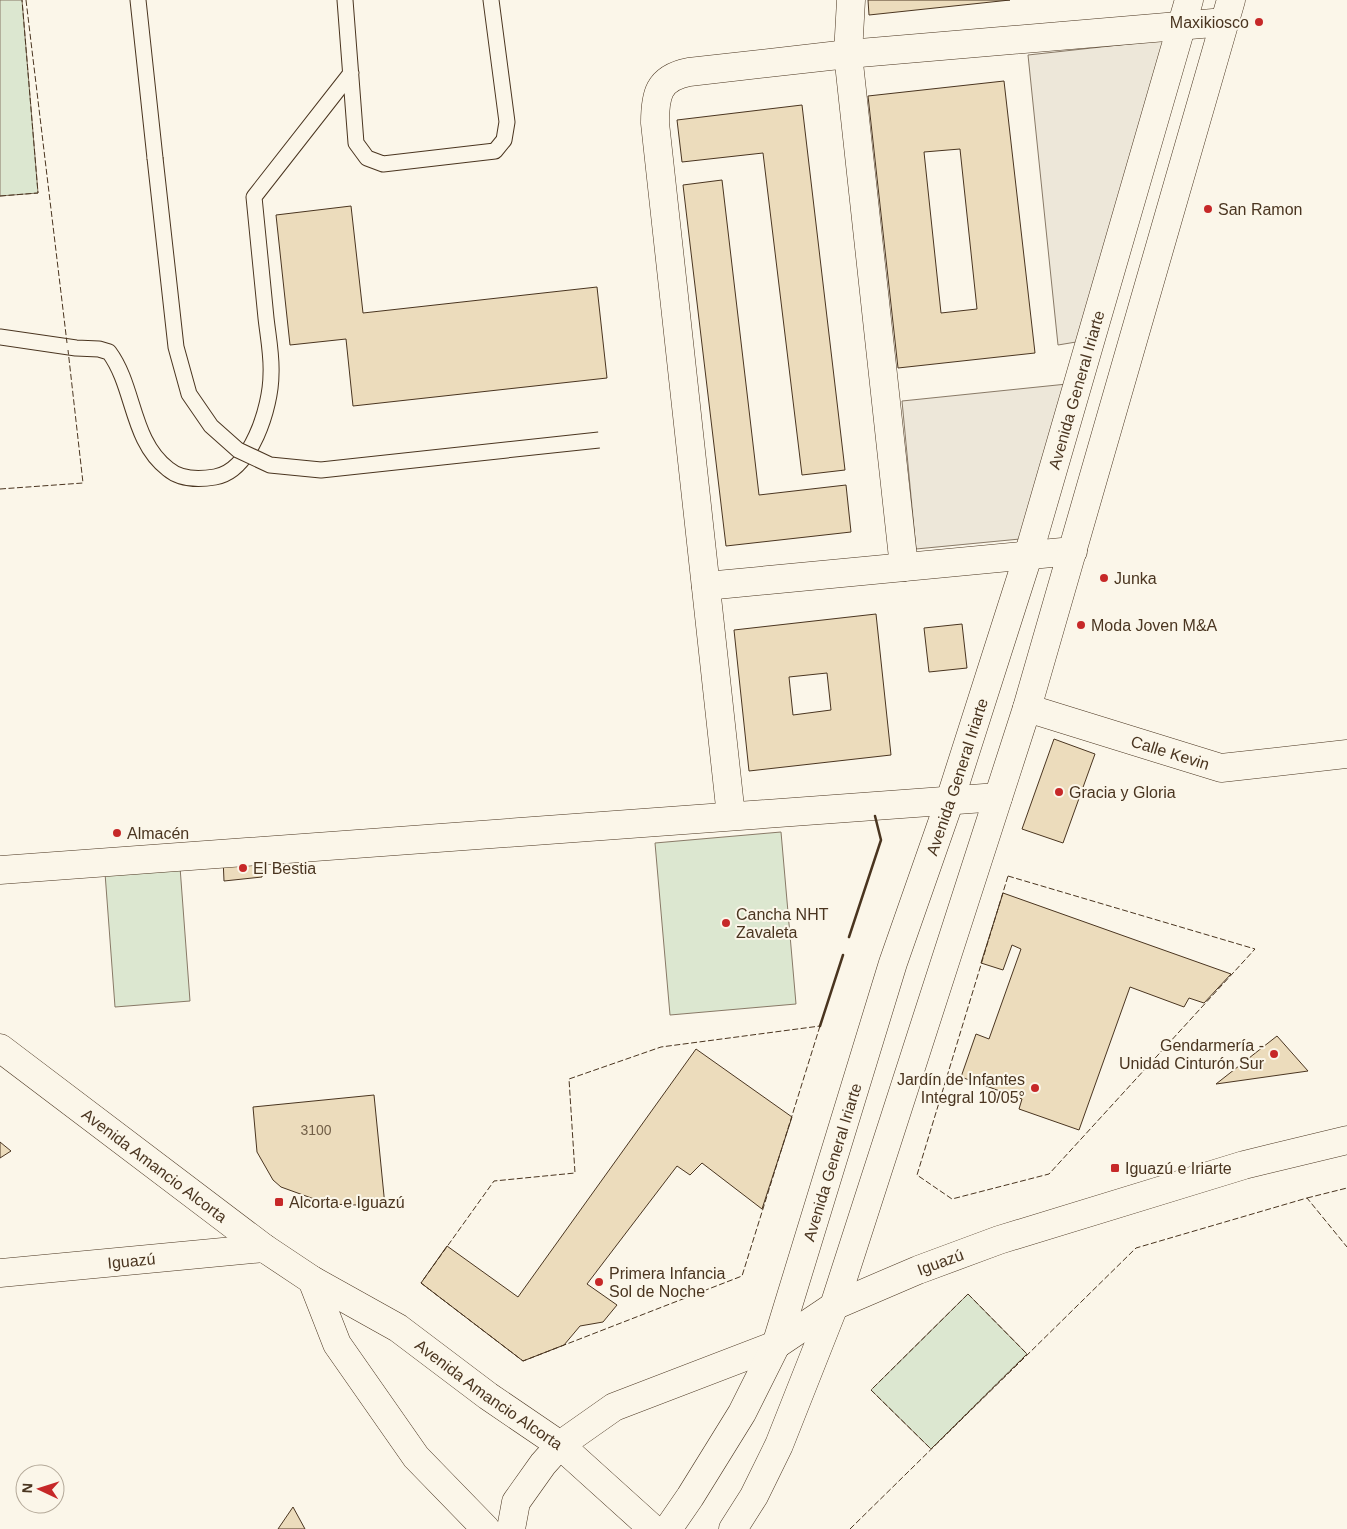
<svg xmlns="http://www.w3.org/2000/svg" width="1347" height="1529" viewBox="0 0 1347 1529" font-family="Arial,sans-serif">
<style>
.green{fill:#dce7d0;stroke:#887966}
.parking{fill:#ede7d9;stroke:#887966}
.building{fill:#ecdcbc;stroke:#4a3520;fill-rule:evenodd}
.lines{fill:none;stroke-linecap:round;stroke-linejoin:round}
.lane-casing{stroke:#4a3520;stroke-width:17}
.street-casing{stroke:#4a3520;stroke-width:29}
.secondary-casing{stroke:#4a3520;stroke-width:29}
.lane{stroke:#fbf6e9;stroke-width:15}
.street{stroke:#fbf6e9;stroke-width:28}
.secondary{stroke:#fbf6e9;stroke-width:28}
.lane-bridge-casing{stroke:#4a3520;stroke-width:17;stroke-linecap:butt}
.lane-bridge{stroke:#fbf6e9;stroke-width:15}
.fence{stroke:#4a3520;stroke-width:1;stroke-dasharray:6 2.5;stroke-linecap:butt}
.wall{stroke:#4a3520;stroke-width:2.5}
.poi-dot{fill:#c62828;stroke:#fbf6e9;stroke-width:2}
.labels{text-anchor:middle;stroke-width:4;stroke-linejoin:round;paint-order:stroke}
.number-label{font-size:14px;fill:#725f47}
.poi-label{font-size:16px;fill:#4a3520;stroke:#fbf6e9;text-anchor:start}
.street-label{font-size:16px;fill:#4a3520;stroke:#fbf6e9}
</style>
<rect width="100%" height="100%" fill="#fbf6e9"/>
<path class="green" d="M 0,0 L 22,0 L 38,193 L 0,196 Z
M 781,832 L 796,1004 L 670,1015 L 655,843 Z
M 180,867 L 190,1001 L 115,1007 L 105,873 Z
M 968,1294 L 1027,1354 L 931,1449 L 871,1390 Z"/>
<path class="parking" d="M 1165,40 L 1076,342 L 1058,345 L 1028,55 Z
M 1067,384 L 1020,539 L 916,549 L 902,401 Z"/>
<path class="building" d="M 868,0 L 1010,0 L 869,15 Z
M 1004,81 L 1035,353 L 898,368 L 868,96 ZM 960,149 L 977,309 L 941,313 L 924,152 Z
M 802,105 L 845,470 L 802,475 L 763,153 L 682,162 L 677,120 Z
M 722,180 L 759,495 L 846,485 L 851,532 L 726,546 L 683,185 Z
M 351,206 L 363,313 L 597,287 L 607,378 L 353,406 L 346,339 L 290,345 L 276,215 Z
M 876,614 L 891,755 L 749,771 L 734,630 ZM 827,673 L 831,710 L 793,715 L 789,677 Z
M 962,624 L 967,668 L 929,672 L 924,628 Z
M 1054,739 L 1095,754 L 1063,843 L 1022,829 Z
M 262,855 L 262,877 L 224,881 L 223,858 Z
M 1003,893 L 1231,974 L 1204,1003 L 1189,998 L 1184,1007 L 1130,987 L 1079,1130 L 1019,1109 L 1022,1099 L 961,1077 L 976,1034 L 989,1039 L 1021,949 L 1012,945 L 1003,970 L 981,963 Z
M 1277,1036 L 1308,1071 L 1216,1084 Z
M 696,1049 L 792,1117 L 762,1209 L 702,1163 L 690,1175 L 677,1166 L 587,1284 L 617,1305 L 603,1322 L 580,1326 L 564,1345 L 523,1361 L 421,1283 L 447,1246 L 518,1297 Z
M 374,1095 L 385,1206 L 328,1204 L 281,1187 L 273,1180 L 257,1152 L 253,1107 Z
M 0,1142 L 11,1151 L 0,1158 Z
M 293,1507 L 305,1529 L 278,1529 Z"/>
<g class="lines">
<defs>
<path id="lane" d="M 138,0 L 155,158
M 345,0 L 356,143 L 367,158 L 383,164 L 495,151 L 504,140 L 507,122 L 491,0
M 0,337 L 76,348 L 99,349 L 109,352 C 135,387 131,441 168,469 C 181,480 198,480 215,477 C 251,471 271,407 271,374 C 272,356 268,336 266,318 C 262,278 258,238 254,197 L 351,73"/>
<g id="street">
<path d="M 851,0 L 848,54 L 904,567"/>
<path d="M 706,586 L 1073,551"/>
<path id="s1" d="M 1027,708 L 1221,768 L 1347,754"/>
<path d="M 731,816 L 655,123 C 655,95 658,78 689,72 L 848,54 L 1225,22"/>
<path d="M 0,870 L 998,797"/>
<path id="s2" d="M 0,1273 L 264,1248"/>
<path id="s3" d="M 776,1345 L 834,1306 L 918,1270 L 999,1240 L 1244,1165 L 1347,1140"/>
</g>
<g id="secondary">
<path id="s4" d="M 0,1048 L 264,1248 L 312,1280 L 398,1328 L 488,1396 L 560,1445 L 653,1529"/>
<path d="M 312,1280 L 337,1344 L 416,1457 L 486,1529"/>
<path d="M 511,1529 L 516,1502 L 543,1464 L 560,1445 L 614,1407 L 776,1345"/>
<path id="s5" d="M 668,1529 L 690,1497 L 742,1413 L 776,1345 L 893,963 L 950,800 L 1028,556 L 1189,0"/>
<path d="M 733,1529 L 754,1496 L 779,1445 L 834,1306 L 1027,708 L 1231,0"/>
</g>
</defs>
<use href="#lane" class="lane-casing"/>
<use href="#street" class="street-casing"/>
<use href="#secondary" class="secondary-casing"/>
<use href="#lane" class="lane"/>
<use href="#street" class="street"/>
<use href="#secondary" class="secondary"/>
<defs>
<path id="lane-bridge" d="M 155,158 L 176,347 L 189,394 L 211,426 L 238,450 L 270,465 L 321,470 L 599,440"/>
</defs>
<use href="#lane-bridge" class="lane-bridge-casing"/>
<use href="#lane-bridge" class="lane-bridge"/>
<path class="fence" d="M 26,0 L 67,343
M 0,196 L 38,193 L 22,0
M 0,489 L 83,483 L 68,350
M 1008,876 L 1255,949 L 1049,1174 L 952,1199 L 917,1175 Z
M 820,1026 L 742,1276 L 523,1361 L 421,1283 L 494,1181 L 575,1173 L 569,1079 L 661,1047 Z
M 1307,1198 L 1347,1188
M 968,1294 L 1027,1354 L 931,1449 L 871,1390 Z
M 850,1529 L 1136,1248 L 1307,1198 L 1347,1247"/>
<path class="wall" d="M 849,937 L 881,840 L 875,816
M 820,1026 L 843,955"/>
</g>
<g class="poi-dot">
<circle cx="1259" cy="22" r="5"/>
<circle cx="1208" cy="209" r="5"/>
<circle cx="1104" cy="578" r="5"/>
<circle cx="1081" cy="625" r="5"/>
<circle cx="1059" cy="792" r="5"/>
<circle cx="117" cy="833" r="5"/>
<circle cx="243" cy="868" r="5"/>
<circle cx="726" cy="923" r="5"/>
<circle cx="1274" cy="1054" r="5"/>
<circle cx="1035" cy="1088" r="5"/>
<rect x="1110" y="1163" width="10" height="10" rx="2.5"/>
<rect x="274" y="1197" width="10" height="10" rx="2.5"/>
<circle cx="599" cy="1282" r="5"/>
</g>
<g class="labels">
<g class="number-label">
<text x="316" y="1135">3100</text>
</g>
<g class="poi-label">
<text x="1249" y="28" text-anchor="end">Maxikiosco</text>
<text x="1218" y="215">San Ramon</text>
<text x="1114" y="584">Junka</text>
<text x="1091" y="631">Moda Joven M&amp;A</text>
<text x="1069" y="798">Gracia y Gloria</text>
<text x="127" y="839">Almacén</text>
<text x="253" y="874">El Bestia</text>
<text x="736" y="920">Cancha NHT<tspan x="736" dy="18">Zavaleta</tspan></text>
<text x="1264" y="1051" text-anchor="end">Gendarmería -<tspan x="1264" dy="18">Unidad Cinturón Sur</tspan></text>
<text x="1025" y="1085" text-anchor="end">Jardín de Infantes<tspan x="1025" dy="18">Integral 10/05°</tspan></text>
<text x="1125" y="1174">Iguazú e Iriarte</text>
<text x="289" y="1208">Alcorta e Iguazú</text>
<text x="609" y="1279">Primera Infancia<tspan x="609" dy="18">Sol de Noche</tspan></text>
</g>
<g class="street-label">
<text dy="6" stroke="none"><textPath href="#s5" startOffset="1215">Avenida General Iriarte</textPath></text>
<text dy="6" stroke="none"><textPath href="#s1" startOffset="150">Calle Kevin</textPath></text>
<text dy="6" stroke="none"><textPath href="#s5" startOffset="810">Avenida General Iriarte</textPath></text>
<text dy="6" stroke="none"><textPath href="#s5" startOffset="405">Avenida General Iriarte</textPath></text>
<text dy="6" stroke="none"><textPath href="#s4" startOffset="194">Avenida Amancio Alcorta</textPath></text>
<text dy="6" stroke="none"><textPath href="#s2" startOffset="132">Iguazú</textPath></text>
<text dy="6" stroke="none"><textPath href="#s3" startOffset="185">Iguazú</textPath></text>
<text dy="6" stroke="none"><textPath href="#s4" startOffset="600">Avenida Amancio Alcorta</textPath></text>
</g>
</g>
<g transform="translate(40 1489) rotate(274)"><circle r="24" fill="#fbf6e9" stroke="#b4a999"/>
<path d="M0-4L9 19L0 12L-9 19Z" fill="#c62828"/>
<text y="-8" font-size="14" font-weight="bold" text-anchor="middle" fill="#4a3520">N</text>
</g>
</svg>
